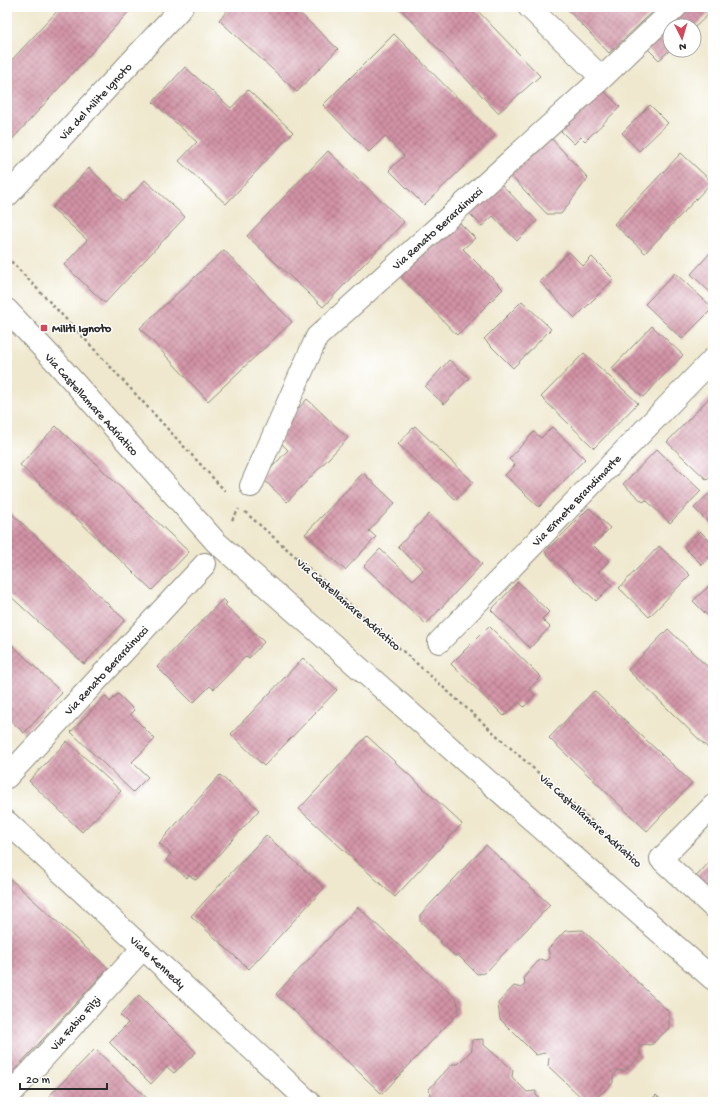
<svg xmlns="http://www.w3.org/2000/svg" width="720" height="1109" viewBox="0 0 720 1109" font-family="'Gochi Hand',sans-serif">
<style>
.building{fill:url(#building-cross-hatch)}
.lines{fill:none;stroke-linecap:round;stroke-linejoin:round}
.minor-casing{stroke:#8d8a7c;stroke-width:24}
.path{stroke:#8d8a7c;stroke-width:2.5;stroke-dasharray:3 3;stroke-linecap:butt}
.minor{stroke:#fff;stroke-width:22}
.poi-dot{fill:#d1495b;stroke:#fff;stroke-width:1.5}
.labels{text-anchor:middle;stroke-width:3;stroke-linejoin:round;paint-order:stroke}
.street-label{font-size:12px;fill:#2b2b2b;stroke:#fff}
.poi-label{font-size:12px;font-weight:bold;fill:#2b2b2b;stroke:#fff;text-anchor:start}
</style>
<defs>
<pattern id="building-cross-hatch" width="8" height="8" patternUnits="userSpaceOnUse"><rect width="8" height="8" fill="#d192a5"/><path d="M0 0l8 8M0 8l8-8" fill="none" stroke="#aa7787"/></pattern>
</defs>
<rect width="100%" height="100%" fill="#fff"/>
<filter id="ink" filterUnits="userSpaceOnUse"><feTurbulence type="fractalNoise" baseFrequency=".025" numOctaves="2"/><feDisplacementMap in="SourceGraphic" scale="8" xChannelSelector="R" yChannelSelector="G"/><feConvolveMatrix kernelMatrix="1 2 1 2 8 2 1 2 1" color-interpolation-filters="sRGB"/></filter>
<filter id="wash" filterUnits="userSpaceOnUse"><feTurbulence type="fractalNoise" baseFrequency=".012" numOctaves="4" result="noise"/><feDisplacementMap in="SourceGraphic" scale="16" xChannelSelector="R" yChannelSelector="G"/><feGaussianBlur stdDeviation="0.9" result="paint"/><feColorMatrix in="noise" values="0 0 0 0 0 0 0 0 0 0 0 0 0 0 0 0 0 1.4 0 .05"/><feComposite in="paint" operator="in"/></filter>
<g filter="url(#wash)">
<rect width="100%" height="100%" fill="#efe8ce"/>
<g id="blocks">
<path class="building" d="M 61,7 L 133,7 L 7,145 L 7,65 Z
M 231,7 L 293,7 L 338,49 L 297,92 L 219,20 Z
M 399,7 L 474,7 L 540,76 L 498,113 Z
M 565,7 L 658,7 L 609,53 Z
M 684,7 L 713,7 L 713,10 L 694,28 L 694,26 L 670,26 L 670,50 L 659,60 L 643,44 Z
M 394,34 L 495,136 L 424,205 L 389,170 L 404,156 L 385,136 L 369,152 L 323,105 Z
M 185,67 L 231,108 L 248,90 L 293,132 L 226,204 L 179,161 L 197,142 L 153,102 Z
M 600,87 L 620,107 L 585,141 L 581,137 L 574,144 L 558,128 Z
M 650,105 L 668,123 L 639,151 L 622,133 Z
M 549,136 L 588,178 L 561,214 L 547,214 L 509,174 Z
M 328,151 L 404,222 L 323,307 L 247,236 Z
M 681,153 L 712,182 L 645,253 L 614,224 Z
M 89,168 L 125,202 L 145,180 L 185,217 L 105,303 L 64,265 L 87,240 L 52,208 Z
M 500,183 L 537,221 L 517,241 L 493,216 L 482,226 L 469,213 Z
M 458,221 L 475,238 L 463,249 L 503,289 L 457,335 L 400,276 Z
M 224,250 L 292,322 L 208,401 L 140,328 Z
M 713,250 L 713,295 L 691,274 Z
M 569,252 L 583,266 L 592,257 L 614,279 L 575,318 L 540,282 Z
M 675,273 L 713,308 L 682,339 L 645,304 Z
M 522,301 L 551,329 L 513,368 L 484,339 Z
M 652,326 L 683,355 L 643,397 L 612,368 Z
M 584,353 L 638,403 L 594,448 L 541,397 Z
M 449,360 L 469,378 L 444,404 L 425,387 Z
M 713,394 L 713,474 L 707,480 L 667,442 Z
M 307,399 L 348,438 L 287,502 L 262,478 L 288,450 L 280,442 L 290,418 Z
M 56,426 L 189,552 L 152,590 L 20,465 Z
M 415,426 L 473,482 L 456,500 L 398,444 Z
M 552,427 L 585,459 L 539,507 L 505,475 L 515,465 L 509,459 L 534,432 L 541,438 Z
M 657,449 L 701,491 L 670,523 L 646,500 L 643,502 L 623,484 Z
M 363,473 L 395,503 L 369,531 L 376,537 L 345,570 L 305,534 Z
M 713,490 L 713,527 L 694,508 Z
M 589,508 L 610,528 L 593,545 L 609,561 L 598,572 L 612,585 L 596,601 L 545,552 Z
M 7,509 L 125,620 L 84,664 L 7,593 Z
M 429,514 L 482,564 L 426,624 L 364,566 L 380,549 L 413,580 L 423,570 L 398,547 Z
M 700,531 L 713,544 L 713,553 L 702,565 L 684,547 Z
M 659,546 L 690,575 L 649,617 L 619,588 Z
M 518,582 L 549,612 L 542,619 L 550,627 L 530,648 L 491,610 Z
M 713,582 L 713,621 L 693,601 Z
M 223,599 L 227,603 L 225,605 L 264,642 L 249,658 L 246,656 L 214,689 L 210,686 L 193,703 L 157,667 Z
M 489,626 L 541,677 L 529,689 L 535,695 L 524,707 L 519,702 L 504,716 L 451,664 Z
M 668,629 L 713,672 L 713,753 L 628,670 Z
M 7,640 L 62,693 L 24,733 L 7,717 Z
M 303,658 L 337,690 L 264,766 L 231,734 Z
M 594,691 L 692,783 L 647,831 L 549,738 Z
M 118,694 L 134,710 L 130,714 L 155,739 L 132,762 L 148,777 L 133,792 L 71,732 L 105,696 L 110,702 Z
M 367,736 L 462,824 L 395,897 L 299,809 Z
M 67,741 L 121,791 L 82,832 L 29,781 Z
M 220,775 L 259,810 L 196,880 L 189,875 L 187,878 L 166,860 L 171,854 L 159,843 Z
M 266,835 L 324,888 L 249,969 L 191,916 Z
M 486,845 L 550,905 L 485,973 L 477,974 L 458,955 L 455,956 L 441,943 L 441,941 L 420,921 L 420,915 Z
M 713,858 L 713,897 L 694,879 Z
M 7,876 L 108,968 L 9,1076 L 7,1074 Z
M 358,907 L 457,1000 L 459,1012 L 382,1094 L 276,994 Z
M 583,930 L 669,1012 L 669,1028 L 651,1045 L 645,1044 L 639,1048 L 641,1056 L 625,1071 L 618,1070 L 613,1076 L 613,1083 L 596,1098 L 582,1098 L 548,1066 L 549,1058 L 544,1053 L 536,1055 L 500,1019 L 498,1003 L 514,986 L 522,988 L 525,984 L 524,977 L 540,959 L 546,961 L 550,958 L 548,949 L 565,931 Z
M 139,995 L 196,1052 L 174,1073 L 167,1067 L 151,1084 L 109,1042 L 128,1023 L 120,1015 Z
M 484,1039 L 484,1045 L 513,1070 L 512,1077 L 527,1092 L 536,1091 L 536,1095 L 544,1102 L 424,1102 L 430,1095 L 429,1089 L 452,1064 L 458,1064 L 472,1050 L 472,1040 Z
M 95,1049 L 151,1102 L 55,1102 L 49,1096 Z
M 656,1095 L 664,1102 L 649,1102 Z"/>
</g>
</g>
<g filter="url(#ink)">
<use href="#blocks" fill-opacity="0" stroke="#8d8a7c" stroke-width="1"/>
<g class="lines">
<defs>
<path id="minor" d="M 529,7 L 602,78
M 7,196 L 182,7
M 7,310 L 56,362 L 216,542 L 713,979
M 251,486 L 317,337 L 602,78 L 676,7
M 439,642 L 713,359
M 7,777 L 205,564
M 713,806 L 661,859 L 713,907
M 7,822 L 309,1102
M 7,1098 L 143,948"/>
</defs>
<use href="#minor" class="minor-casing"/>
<path class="path" d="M 7,257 L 82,336 L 225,491
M 245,512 L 423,669 L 635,860
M 232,520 L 239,509"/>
<use href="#minor" class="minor"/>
</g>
</g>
<rect class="poi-dot" x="40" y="324" width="8" height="8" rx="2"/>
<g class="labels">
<g class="street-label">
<text transform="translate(95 101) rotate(-47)" y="4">Via del Milite Ignoto</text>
<text transform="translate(437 228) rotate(-42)" y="4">Via Renato Berardinucci</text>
<text transform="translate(92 404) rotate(48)" y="4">Via Castellamare Adriatico</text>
<text transform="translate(576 500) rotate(-46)" y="4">Via Ermete Brandimarte</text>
<text transform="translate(349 604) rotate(41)" y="4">Via Castellamare Adriatico</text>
<text transform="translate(106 670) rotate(-47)" y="4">Via Renato Berardinucci</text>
<text transform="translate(591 820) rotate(42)" y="4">Via Castellamare Adriatico</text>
<text transform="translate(158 962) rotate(43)" y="4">Viale Kennedy</text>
<text transform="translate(75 1023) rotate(-48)" y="4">Via Fabio Filzi</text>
</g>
<g class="poi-label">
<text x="52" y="332">Militi Ignoto</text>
</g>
</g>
<rect width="720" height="1109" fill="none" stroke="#fff" stroke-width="24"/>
<g transform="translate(682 38) rotate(175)"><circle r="19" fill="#ffffff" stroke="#aaaaaa"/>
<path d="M0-3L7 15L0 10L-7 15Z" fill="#d1495b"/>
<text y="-6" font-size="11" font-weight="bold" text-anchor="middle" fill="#2b2b2b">N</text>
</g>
<path d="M20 1083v6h87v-6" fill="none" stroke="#2b2b2b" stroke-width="2"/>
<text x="26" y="1083" font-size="12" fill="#2b2b2b" stroke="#ffffff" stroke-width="3" paint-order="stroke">20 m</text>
</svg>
